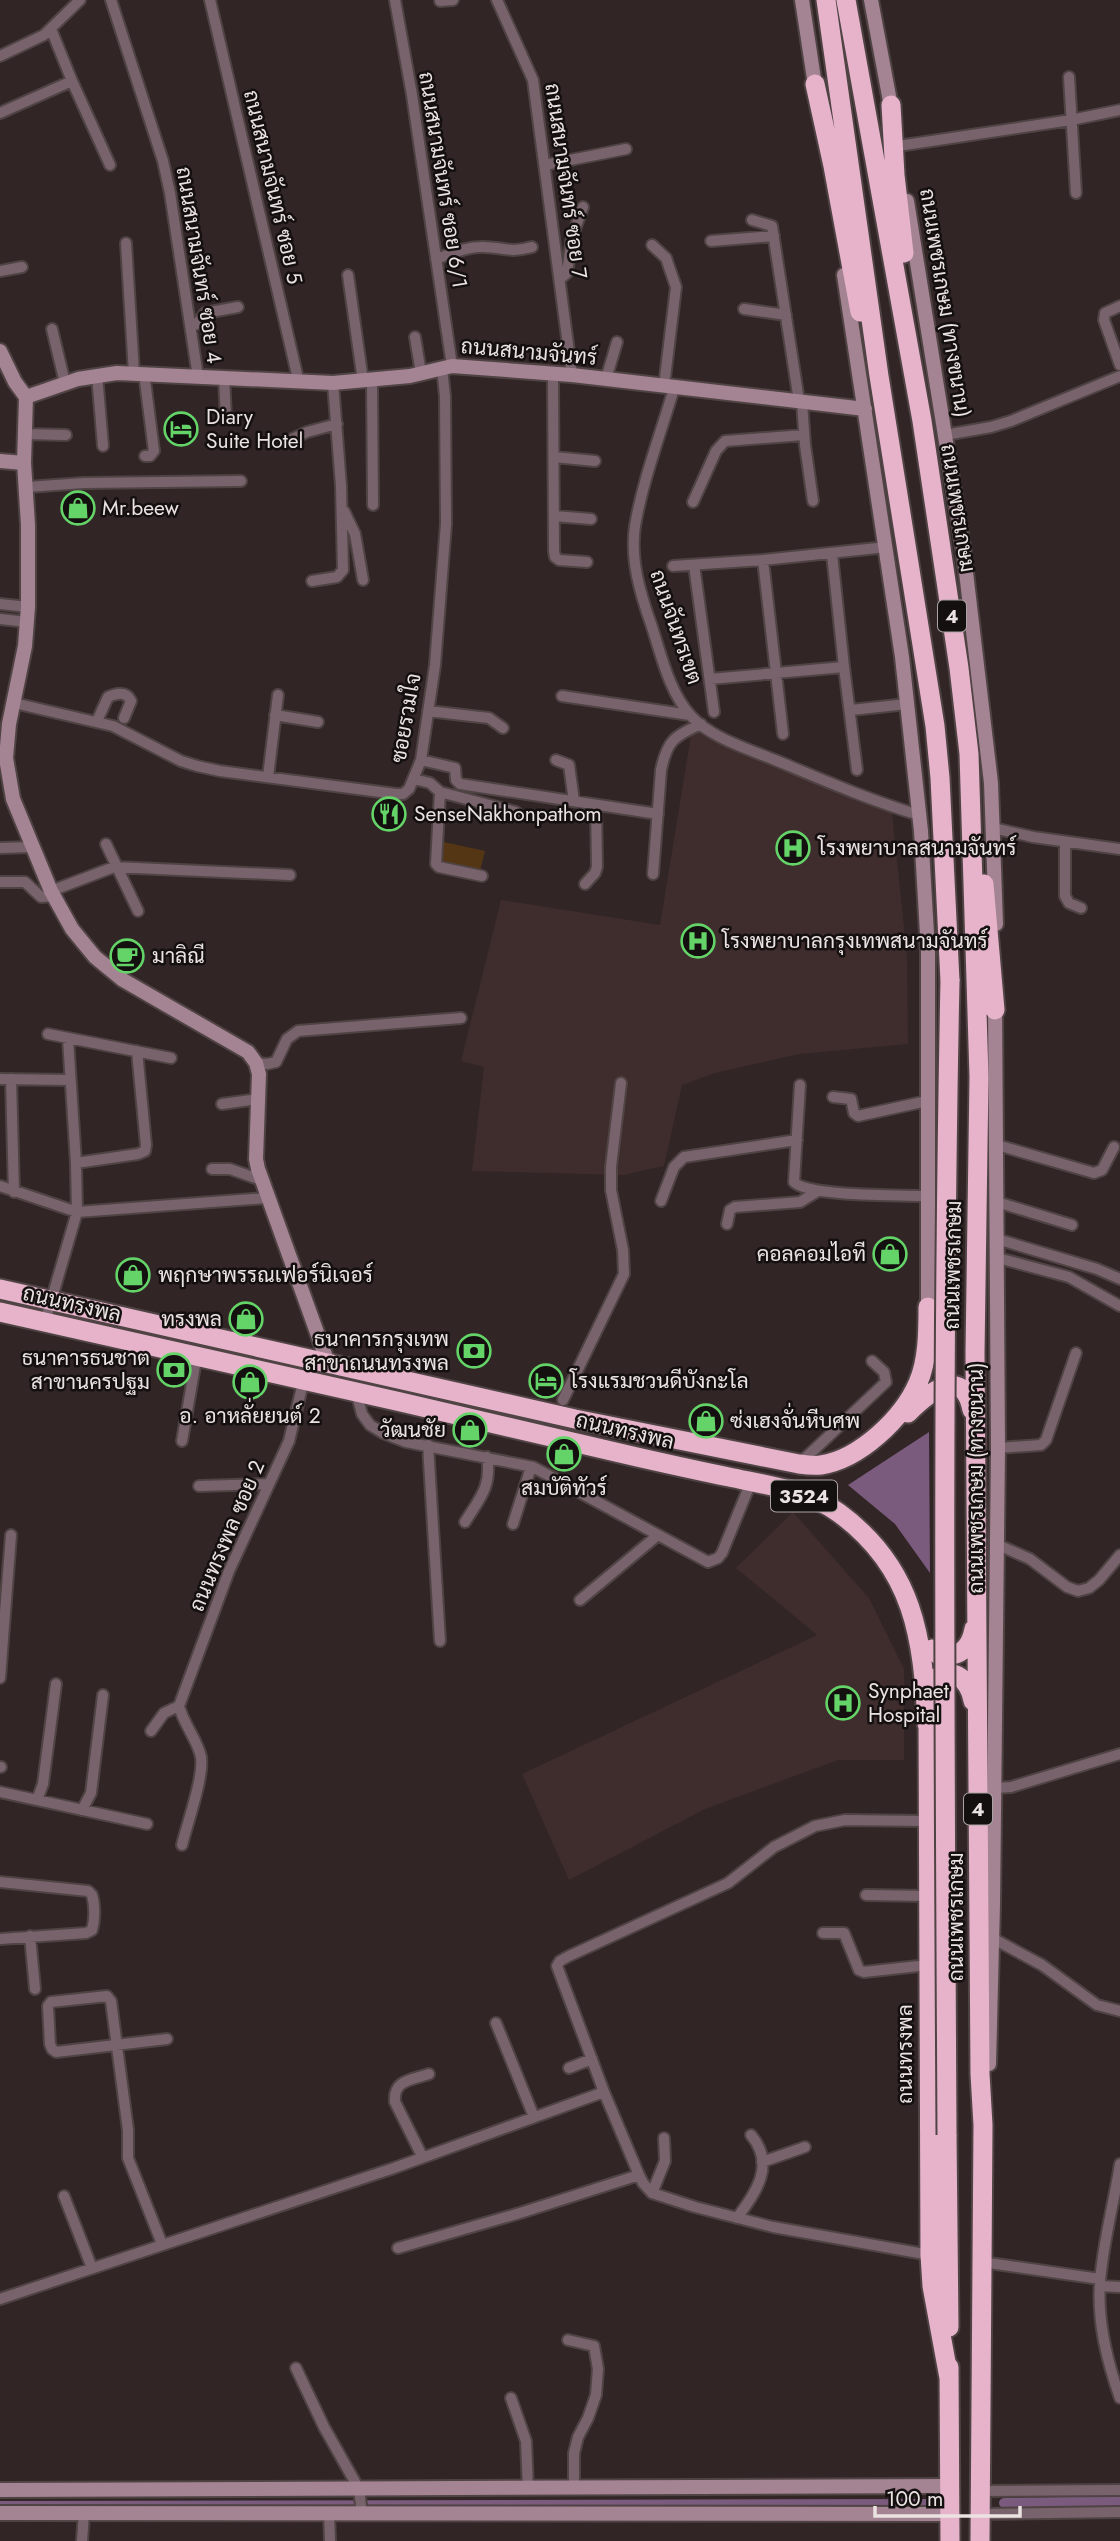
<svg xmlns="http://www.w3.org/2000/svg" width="1120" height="2541" viewBox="0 0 1120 2541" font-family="Jost,Sarabun,sans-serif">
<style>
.built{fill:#3f2c2d}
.green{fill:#543615}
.water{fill:#7a5a7d}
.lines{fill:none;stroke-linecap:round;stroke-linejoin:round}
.canal{stroke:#7a5a7d;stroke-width:10}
.street-casing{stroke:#4f4344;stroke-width:14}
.secondary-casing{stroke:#4f4344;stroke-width:18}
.highway-casing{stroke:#4f4344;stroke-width:23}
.street{stroke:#78636c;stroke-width:10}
.secondary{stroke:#a48392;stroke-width:14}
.highway{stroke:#e6b3ca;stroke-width:19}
.highway-bridge-casing{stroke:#4f4344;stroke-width:23;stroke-linecap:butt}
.highway-bridge{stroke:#e6b3ca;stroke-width:19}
.labels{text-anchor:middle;stroke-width:5;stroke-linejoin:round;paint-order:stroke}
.shield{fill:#151010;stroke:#aba3a3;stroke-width:2}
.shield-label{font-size:19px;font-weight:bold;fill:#ebe2e2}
.street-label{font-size:21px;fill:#ebe2e2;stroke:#151010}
.poi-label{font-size:21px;fill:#ebe2e2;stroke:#151010;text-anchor:start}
</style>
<rect width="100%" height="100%" fill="#312526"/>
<path class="built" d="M 698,732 L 892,813 L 907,956 L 908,1044 L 799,1054 L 715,1073 L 682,1085 L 664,1166 L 624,1175 L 472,1171 L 484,1067 L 461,1061 L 501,900 L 660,925 L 691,735 Z
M 793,1512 L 869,1598 L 904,1669 L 904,1760 L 838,1760 L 705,1809 L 569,1880 L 522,1774 L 817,1635 L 736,1568 Z"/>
<path class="green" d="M 444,842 L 485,851 L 480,871 L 439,862 Z"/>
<path class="water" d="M 929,1432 L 930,1573 L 895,1524 L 848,1485 Z"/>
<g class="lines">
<path class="canal" d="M 1004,2503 L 1120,2501
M 0,2506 L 931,2504"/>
<defs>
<path id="street" d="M 111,0 L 163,161 L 170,193 L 198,377
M 210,0 L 299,383
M 395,0 L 412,95 L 452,366
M 497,0 L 533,80 L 572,375
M 440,1 L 453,0
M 51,29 L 72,81 L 110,165
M 0,56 L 44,35 L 80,0
M 1069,77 L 1076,193
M 0,113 L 72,81
M 898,146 L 1071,120 L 1120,110
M 545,165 L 626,149
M 752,220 L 772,226 L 799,401
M 711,241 L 774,236
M 126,243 L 134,373
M 652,245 L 666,258 L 676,287 L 664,386
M 436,259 C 451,254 465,247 480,247 C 502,246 507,254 532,247
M 0,271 L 22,267
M 348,275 L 363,381
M 560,279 L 567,273 L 572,237 L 583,207
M 1120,306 L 1105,313 L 1104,320 L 1120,365
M 744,309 L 786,315
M 191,326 L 197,324 L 205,313 L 238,307
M 52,329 L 65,383
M 415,337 L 421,373
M 144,373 L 154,451 L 150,456 L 145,456
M 97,375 L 103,446
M 553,375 L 554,551 L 555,557 L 559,560 L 587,562
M 224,378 L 226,417
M 606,379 L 617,342
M 372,381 L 373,505
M 674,388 C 661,433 643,479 635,526 C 630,559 640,593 651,624 C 661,654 669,692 691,716 C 711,738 748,749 775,760 C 823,780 869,800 919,815
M 802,402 L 805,445 L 813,501
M 25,434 L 66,435
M 945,435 L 991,427 L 1011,421 L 1120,376
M 288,441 L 307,432 L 337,424
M 554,457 L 595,461
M 27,487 L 84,483 L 241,481
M 693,502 L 716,451 L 725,441 L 804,435
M 344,511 L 355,534 L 363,580
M 554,516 L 591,519
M 763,560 L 783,734
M 694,565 L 714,712
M 673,566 L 763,560 L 887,547
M 312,581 L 337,577 L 343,570 L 341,486 L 333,383
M 0,604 L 28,607
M 0,619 L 27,622
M 844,667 L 857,770
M 710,679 L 844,667 L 832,554
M 562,696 L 690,715
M 14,703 L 113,726 L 181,761 L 197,766 L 220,771 L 396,794 L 403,794 L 409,789 L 421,760 L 435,665 L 446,524 L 445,396 L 442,368
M 851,710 L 907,704
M 428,711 L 489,718 L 503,728
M 275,715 L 318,722
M 97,721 L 108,697 C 117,693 126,691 131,701 L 124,718
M 421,760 L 455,768 L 456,780 L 460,784 L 658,814
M 556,760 L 569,765 L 574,801
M 268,777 L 278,695
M 414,779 L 430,783 L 440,792 L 516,812
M 440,792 L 436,864 L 439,867 L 482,876
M 993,828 L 1033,837 L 1120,849
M 1065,842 L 1065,896 L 1069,903 L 1081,908
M 106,844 L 138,911
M 0,848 L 32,847
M 653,874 L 661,770 C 667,741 674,736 701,724
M 0,882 L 25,882 L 41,897 L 54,896
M 585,884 L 595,873 L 597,867 L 596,805
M 51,891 L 114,867 L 290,875
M 48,1034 L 171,1058
M 256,1063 L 267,1064 L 276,1062 L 287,1039 L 298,1031 L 461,1018
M 0,1079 L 70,1080
M 11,1079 L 14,1192
M 800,1085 L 794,1182 C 809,1197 901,1195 927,1196
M 833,1097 L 851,1099 L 854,1113 L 858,1116 L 927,1101
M 222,1104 L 258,1099
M 997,1145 L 1094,1173 L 1102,1170 L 1114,1147
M 76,1163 L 138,1154 L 145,1151 L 146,1145 L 137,1051
M 212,1169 L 230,1169 L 261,1180
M 0,1186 L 77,1212 L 267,1198
M 661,1201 L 674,1167 L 684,1157 L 797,1140
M 997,1202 L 1072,1225
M 727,1224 L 730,1210 L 735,1207 L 800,1202 L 818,1191
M 997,1239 L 1097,1269 L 1120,1279
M 998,1258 L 1069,1277 L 1120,1306
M 45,1322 L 77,1212 L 76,1163 L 68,1039
M 356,1392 L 362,1414 L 370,1425 L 383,1433 L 406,1442 L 533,1467 L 708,1562 L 718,1558 L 722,1553 L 751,1482
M 563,1400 L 624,1274 L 623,1250 L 611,1190 L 611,1167 L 621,1083
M 182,1441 L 197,1354
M 428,1445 L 440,1641
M 998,1448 L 1041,1445 L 1046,1440 L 1076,1353
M 799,1464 L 886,1382 L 884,1372 L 872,1361
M 199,1486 L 268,1484
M 465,1522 C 480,1498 492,1486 487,1457
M 513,1524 L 531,1467
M 996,1544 L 1030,1559 L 1067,1587 L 1078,1591 L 1089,1588 L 1099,1580 L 1120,1555
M 580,1600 L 658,1535
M 0,1678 L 11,1535
M 179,1706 L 229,1571 L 289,1441 L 304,1379
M 151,1731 L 164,1713 L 179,1706 C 183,1723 198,1741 201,1757 C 204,1777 187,1824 182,1845
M 0,1767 L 1,1767
M 995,1788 L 1011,1787 L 1120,1754
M 0,1792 L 147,1824
M 37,1800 L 43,1784 L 56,1684
M 82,1810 L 91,1793 L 103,1695
M 927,1821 L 845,1820 L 815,1826 L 774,1847 L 728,1883 L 569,1956 L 560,1961 L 557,1966 L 604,2092 L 639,2175 L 643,2183 L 652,2193 L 695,2207 L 773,2227 L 930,2255
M 0,1882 L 88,1891 L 92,1895 C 95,1905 95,1920 92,1930 L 86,1933 L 0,1939
M 866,1895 L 927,1896
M 823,1933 L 844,1933 L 859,1970 L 864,1972 L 928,1965
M 30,1936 L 35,1989
M 992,1938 L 1042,1965 L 1097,2005 L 1120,2011
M 496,2023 L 534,2117
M 569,2068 L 592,2059
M 422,2156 L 395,2102 C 393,2080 411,2080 429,2074
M 762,2162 L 805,2147
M 1120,2164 C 1114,2203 1103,2242 1100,2282 C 1097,2322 1107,2361 1120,2398
M 652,2193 L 665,2161 L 664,2138
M 64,2196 L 92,2268
M 737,2218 C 756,2192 776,2165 751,2135
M 162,2244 L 128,2158 L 128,2130 L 111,2001 L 107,1996 L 51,2002 L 48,2006 L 50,2044 L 52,2049 L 56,2052 L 167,2039
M 398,2248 L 520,2213 L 639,2175
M 982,2262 L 1100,2279
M 1100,2286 L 1120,2287
M 0,2299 L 394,2168 L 604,2092
M 568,2340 L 594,2346 L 598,2369 L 596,2395 L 588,2418 L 578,2437 L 574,2453 L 574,2488
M 296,2368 L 324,2427 L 359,2489 L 362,2514
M 511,2398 L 526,2441 L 528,2489
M 980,2491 L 1120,2490
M 329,2514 L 330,2541
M 980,2514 L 1120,2512
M 82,2541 L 84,2513"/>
<path id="secondary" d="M 802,0 L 816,92
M 871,0 L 892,112
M 907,201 L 963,547 L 991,783 L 996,924
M 844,275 L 902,657 L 921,831 L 928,951 L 928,1307
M 0,351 L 15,382 L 26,397 L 24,463 L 28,525 L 28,607 L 25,646 L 9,724 L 6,758 L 13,799 L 51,891 L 72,929 L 95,957 L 123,980 L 248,1052 L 256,1063 L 259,1074 L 256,1159 L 258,1169 L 328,1363
M 26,397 L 78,379 L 117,373 L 333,383 L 410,376 L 452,366 L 572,375 L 865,409
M 0,461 L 24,463
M 989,2064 L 993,1904 L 998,1448 L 995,1000
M 0,2490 L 950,2486
M 0,2513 L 948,2514"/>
<path id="highway" d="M 826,0 L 879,376 L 935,726 L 940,778 L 950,981
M 846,0 L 922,421 L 959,668 L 969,754 L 979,1077 L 975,1353 L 980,2074 L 983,2125 L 980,2541
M 815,84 L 833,166 L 860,312
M 891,105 L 895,175 L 904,253
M 984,884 L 995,1010
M 0,1289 L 575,1419 L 799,1464 C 806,1465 814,1466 821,1465 C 860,1459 903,1418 918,1383 C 928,1360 928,1331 928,1307
M 0,1312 C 213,1359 425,1407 637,1457 C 668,1464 699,1471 729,1477 C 766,1485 808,1490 839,1513 C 914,1568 923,1638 927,1724
M 908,1413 C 928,1393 963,1364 972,1410
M 932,1649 L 940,1656 C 960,1657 970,1649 974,1629
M 932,1683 C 949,1662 970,1679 973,1701
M 928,1713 L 930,2255 L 932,2286 L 949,2378
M 947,2135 L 949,2327
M 949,2367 L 950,2541"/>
</defs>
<use href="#street" class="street-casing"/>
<use href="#secondary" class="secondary-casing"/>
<use href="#highway" class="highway-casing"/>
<use href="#street" class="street"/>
<use href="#secondary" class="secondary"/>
<use href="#highway" class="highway"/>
<defs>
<path id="highway-bridge" d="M 947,2135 C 945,1750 942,1366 950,981"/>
</defs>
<use href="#highway-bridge" class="highway-bridge-casing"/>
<use href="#highway-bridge" class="highway-bridge"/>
</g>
<defs>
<symbol id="hotel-ring" viewBox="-11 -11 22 22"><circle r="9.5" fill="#151010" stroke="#64d468" stroke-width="1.5"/><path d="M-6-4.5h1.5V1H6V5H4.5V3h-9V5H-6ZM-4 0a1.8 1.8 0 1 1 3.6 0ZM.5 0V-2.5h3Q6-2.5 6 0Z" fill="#64d468"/></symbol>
<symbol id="shop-ring" viewBox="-11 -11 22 22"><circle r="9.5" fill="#151010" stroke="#64d468" stroke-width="1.5"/><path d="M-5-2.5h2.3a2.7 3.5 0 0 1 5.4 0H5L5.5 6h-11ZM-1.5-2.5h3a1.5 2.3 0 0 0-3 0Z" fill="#64d468"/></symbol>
<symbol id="restaurant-ring" viewBox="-11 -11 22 22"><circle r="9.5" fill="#151010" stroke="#64d468" stroke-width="1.5"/><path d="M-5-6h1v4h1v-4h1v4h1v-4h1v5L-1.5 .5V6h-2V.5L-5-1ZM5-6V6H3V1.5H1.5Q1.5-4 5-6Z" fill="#64d468"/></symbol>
<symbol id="hospital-ring" viewBox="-11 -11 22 22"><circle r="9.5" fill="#151010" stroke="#64d468" stroke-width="1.5"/><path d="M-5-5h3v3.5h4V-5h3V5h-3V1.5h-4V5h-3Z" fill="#64d468"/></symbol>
<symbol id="cafe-ring" viewBox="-11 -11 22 22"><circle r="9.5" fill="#151010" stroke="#64d468" stroke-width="1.5"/><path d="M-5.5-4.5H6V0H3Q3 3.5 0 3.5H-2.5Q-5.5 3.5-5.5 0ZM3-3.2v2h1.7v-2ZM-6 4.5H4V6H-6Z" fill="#64d468"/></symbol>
<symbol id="bank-ring" viewBox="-11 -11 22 22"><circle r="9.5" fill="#151010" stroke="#64d468" stroke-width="1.5"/><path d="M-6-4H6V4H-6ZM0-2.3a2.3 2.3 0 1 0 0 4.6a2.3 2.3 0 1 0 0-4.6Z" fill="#64d468"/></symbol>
</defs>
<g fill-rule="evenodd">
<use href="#hotel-ring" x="162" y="410" width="38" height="38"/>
<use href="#shop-ring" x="59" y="489" width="38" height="38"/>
<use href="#restaurant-ring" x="370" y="795" width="38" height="38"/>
<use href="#hospital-ring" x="774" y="829" width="38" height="38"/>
<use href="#hospital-ring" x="679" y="922" width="38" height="38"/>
<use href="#cafe-ring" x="108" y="937" width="38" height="38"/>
<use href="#shop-ring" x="871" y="1235" width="38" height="38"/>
<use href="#shop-ring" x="114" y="1256" width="38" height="38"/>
<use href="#shop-ring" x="227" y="1300" width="38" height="38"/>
<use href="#bank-ring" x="455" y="1332" width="38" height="38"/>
<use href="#bank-ring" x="155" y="1351" width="38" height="38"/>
<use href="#hotel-ring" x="527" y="1362" width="38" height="38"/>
<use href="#shop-ring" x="231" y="1363" width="38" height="38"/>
<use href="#shop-ring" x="687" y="1402" width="38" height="38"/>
<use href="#shop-ring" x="451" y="1411" width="38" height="38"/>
<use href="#shop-ring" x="545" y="1435" width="38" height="38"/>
<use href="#hospital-ring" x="824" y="1684" width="38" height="38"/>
</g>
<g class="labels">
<g class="shield">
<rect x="938" y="600.5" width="28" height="31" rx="5"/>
<rect x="771" y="1480.5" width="66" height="31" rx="5"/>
<rect x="964" y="1793.5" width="28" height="31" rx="5"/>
</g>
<g class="shield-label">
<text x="952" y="623">4</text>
<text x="804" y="1503">3524</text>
<text x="978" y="1816">4</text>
</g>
<g class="street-label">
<text transform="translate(443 180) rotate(81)" y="7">ถนนสนามจันทร์ ซอย 6/1</text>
<text transform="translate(566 181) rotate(82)" y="7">ถนนสนามจันทร์ ซอย 7</text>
<text transform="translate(273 187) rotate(77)" y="7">ถนนสนามจันทร์ ซอย 5</text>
<text transform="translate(199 265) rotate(81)" y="7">ถนนสนามจันทร์ ซอย 4</text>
<text transform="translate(945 303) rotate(81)" y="7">ถนนเพชรเกษม (ทางขนาน)</text>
<text transform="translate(529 352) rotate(5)" y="7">ถนนสนามจันทร์</text>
<text transform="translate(958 508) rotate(81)" y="7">ถนนเพชรเกษม</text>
<text transform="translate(676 627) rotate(71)" y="7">ถนนจันทรเขต</text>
<text transform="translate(406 718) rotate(-80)" y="7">ซอยรวมใจ</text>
<text transform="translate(953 1265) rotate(-89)" y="7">ถนนเพชรเกษม</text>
<text transform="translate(72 1304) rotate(13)" y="7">ถนนทรงพล</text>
<text transform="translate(625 1431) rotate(13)" y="7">ถนนทรงพล</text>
<text transform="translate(976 1478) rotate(-90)" y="7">ถนนเพชรเกษม (ทางขนาน)</text>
<text transform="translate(227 1536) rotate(-67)" y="7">ถนนทรงพล ซอย 2</text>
<text transform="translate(956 1917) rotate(-90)" y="7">ถนนเพชรเกษม</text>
<text transform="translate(905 2054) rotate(-90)" y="7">ถนนทรงพล</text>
</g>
<g class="poi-label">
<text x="206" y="424">Diary<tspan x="206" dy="24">Suite Hotel</tspan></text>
<text x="102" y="515">Mr.beew</text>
<text x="414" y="821">SenseNakhonpathom</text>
<text x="818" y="855">โรงพยาบาลสนามจันทร์</text>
<text x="722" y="948">โรงพยาบาลกรุงเทพสนามจันทร์</text>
<text x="152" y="963">มาลิณี</text>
<text x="866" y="1261" text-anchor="end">คอลคอมไอที</text>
<text x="158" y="1282">พฤกษาพรรณเฟอร์นิเจอร์</text>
<text x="222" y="1326" text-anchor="end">ทรงพล</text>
<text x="449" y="1346" text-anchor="end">ธนาคารกรุงเทพ<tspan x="449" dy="24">สาขาถนนทรงพล</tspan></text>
<text x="150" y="1365" text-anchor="end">ธนาคารธนชาต<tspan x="150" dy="24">สาขานครปฐม</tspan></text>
<text x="570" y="1388">โรงแรมชวนดีบังกะโล</text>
<text x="250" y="1423" text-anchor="middle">อ. อาหลั่ยยนต์ 2</text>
<text x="730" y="1428">ซ่งเฮงจั่นหีบศพ</text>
<text x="446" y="1437" text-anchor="end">วัฒนชัย</text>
<text x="564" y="1495" text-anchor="middle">สมบัติทัวร์</text>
<text x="868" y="1698">Synphaet<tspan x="868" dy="24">Hospital</tspan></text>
</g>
</g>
<path d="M875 2506v10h145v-10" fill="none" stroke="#ebe2e2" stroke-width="3.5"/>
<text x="886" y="2506" font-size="21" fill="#ebe2e2" stroke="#151010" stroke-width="5" paint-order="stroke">100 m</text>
</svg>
